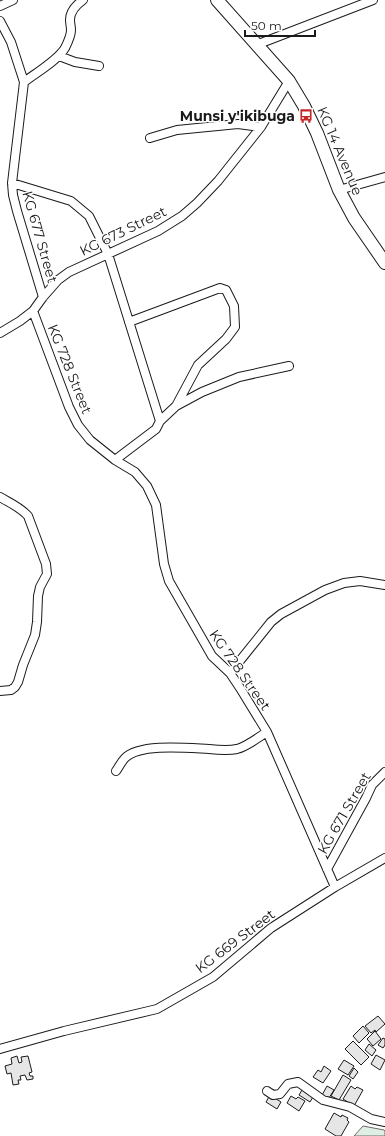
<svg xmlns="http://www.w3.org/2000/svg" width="385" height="1136" viewBox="0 0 385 1136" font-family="Montserrat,sans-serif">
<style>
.green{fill:#e0efe3;stroke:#6a6a6a}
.building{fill:#e6e6e6;stroke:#1a1a1a}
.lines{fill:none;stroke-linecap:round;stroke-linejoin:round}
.street-casing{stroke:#1a1a1a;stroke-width:10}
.secondary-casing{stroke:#1a1a1a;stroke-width:14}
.street{stroke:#fff;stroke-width:8}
.secondary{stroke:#fff;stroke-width:12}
.labels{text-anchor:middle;stroke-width:3;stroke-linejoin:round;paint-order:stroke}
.poi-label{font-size:14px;font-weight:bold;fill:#1a1a1a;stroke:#fff;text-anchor:end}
.street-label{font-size:14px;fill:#1a1a1a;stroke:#fff}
</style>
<rect width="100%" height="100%" fill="#fff"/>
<path class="green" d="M 363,1126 L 384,1130 L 385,1131 L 385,1136 L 354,1136 Z"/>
<path class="building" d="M 378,1016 L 385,1024 L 376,1032 L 375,1030 L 371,1033 L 365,1026 Z
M 363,1026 L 369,1033 L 359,1043 L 353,1036 Z
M 375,1031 L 381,1039 L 373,1046 L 367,1039 Z
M 383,1038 L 385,1039 L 385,1045 L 383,1048 L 378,1045 Z
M 353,1041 L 369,1057 L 361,1065 L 345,1049 Z
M 369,1044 L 376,1050 L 372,1056 L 365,1050 Z
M 376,1055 L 385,1060 L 380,1070 L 371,1064 Z
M 17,1056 L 19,1063 L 22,1062 L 21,1057 L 28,1056 L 32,1072 L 29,1073 L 30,1076 L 33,1076 L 33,1079 L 27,1080 L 25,1075 L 20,1076 L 21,1080 L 18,1080 L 19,1084 L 13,1085 L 11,1073 L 7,1074 L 5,1066 L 12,1064 L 11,1058 Z
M 344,1060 L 354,1066 L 348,1075 L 338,1069 Z
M 324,1066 L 331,1071 L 323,1083 L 313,1077 L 318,1070 L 321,1072 Z
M 354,1068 L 358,1072 L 353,1079 L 349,1076 Z
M 343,1075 L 351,1080 L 339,1100 L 331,1096 Z
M 327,1086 L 334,1090 L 327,1101 L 321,1097 Z
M 351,1086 L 355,1089 L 357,1087 L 363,1090 L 354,1106 L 343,1099 Z
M 302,1090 L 313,1097 L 310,1102 L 299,1095 Z
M 270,1095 L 281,1102 L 277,1109 L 266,1102 Z
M 291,1096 L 296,1099 L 298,1097 L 305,1101 L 299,1111 L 287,1103 Z
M 334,1113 L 341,1117 L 342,1115 L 348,1118 L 347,1120 L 349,1122 L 341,1136 L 336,1136 L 325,1129 Z"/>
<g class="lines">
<defs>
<path id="street" d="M 0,6 L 13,0
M 0,21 L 11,42 L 24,82 L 12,183 L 13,195 L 17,211 L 43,297
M 256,45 L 373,0
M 59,56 L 75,62 L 99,66
M 24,82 C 36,73 58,60 65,48 C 68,42 71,36 71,30 C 71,27 70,23 70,20 C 70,11 76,5 83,0
M 150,138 L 177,130 L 238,124 L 261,127
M 12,183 L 71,201 L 89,216 L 108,254 L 160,421 L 156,429 L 115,460
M 339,190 L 385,177
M 33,311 L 69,407 L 78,425 L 90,440 L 115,460 L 135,472 L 147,486 L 156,505 L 164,564 L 169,581 L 212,656 L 230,673 L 240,688 L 267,732 L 335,887
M 129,322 L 220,288 L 226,290 L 234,306 L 235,327 L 226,339 L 198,365 L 176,406 L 160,421
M 0,333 L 20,321 L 33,311 L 43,297 L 58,280 L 69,272 L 158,231 L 182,216 L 197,203 L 218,181 L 261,127 L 289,81
M 176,406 L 202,392 L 239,377 L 289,366
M 0,497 C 10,503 20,507 28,516 L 46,564 L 47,574 L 40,587 L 38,596 L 37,622 L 35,635 L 23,665 L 18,682 L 15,687 L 11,690 L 0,691
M 230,673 L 271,622 L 281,614 L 325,590 L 344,583 L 360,581 L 385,585
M 116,771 C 119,767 121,762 125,758 C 140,743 188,748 209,749 C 218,750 228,751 237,749 C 248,746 257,738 267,732
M 327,869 L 366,798 L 372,785 L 385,772
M 0,1049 L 64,1031 L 157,1009 L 213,977 L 271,928 L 335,887 L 385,858
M 267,1091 L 273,1095 L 280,1094 L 288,1084 L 298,1082 L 323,1100 L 350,1107 L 371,1119 L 385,1122"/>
<path id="secondary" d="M 217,0 L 289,81 L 304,106 L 317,133 L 339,190 L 354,218 L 385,263"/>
</defs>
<use href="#street" class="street-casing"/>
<use href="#secondary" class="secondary-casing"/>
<use href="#street" class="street"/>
<use href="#secondary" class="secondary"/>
</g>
<defs>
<symbol id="bus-bare" viewBox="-9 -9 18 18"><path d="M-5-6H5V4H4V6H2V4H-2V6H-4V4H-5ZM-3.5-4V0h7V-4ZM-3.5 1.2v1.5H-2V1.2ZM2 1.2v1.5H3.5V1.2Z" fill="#c62828" stroke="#fff" stroke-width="2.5" paint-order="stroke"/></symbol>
</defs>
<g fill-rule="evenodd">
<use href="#bus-bare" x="296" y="106" width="20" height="20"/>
</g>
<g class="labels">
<g class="poi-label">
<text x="295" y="121">Munsi y'ikibuga</text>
</g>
<g class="street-label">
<text transform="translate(340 151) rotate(67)" y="5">KG 14 Avenue</text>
<text transform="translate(123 231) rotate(-26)" y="5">KG 673 Street</text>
<text transform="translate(40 237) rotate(74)" y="5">KG 677 Street</text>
<text transform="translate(70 369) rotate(68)" y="5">KG 728 Street</text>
<text transform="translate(240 670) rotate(55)" y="5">KG 728 Street</text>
<text transform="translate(344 813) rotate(-60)" y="5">KG 671 Street</text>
<text transform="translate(235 941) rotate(-37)" y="5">KG 669 Street</text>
</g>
</g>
<path d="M245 30v6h70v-6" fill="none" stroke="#1a1a1a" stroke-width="2"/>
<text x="251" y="30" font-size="12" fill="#1a1a1a" stroke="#ffffff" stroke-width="3" paint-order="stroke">50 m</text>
</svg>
